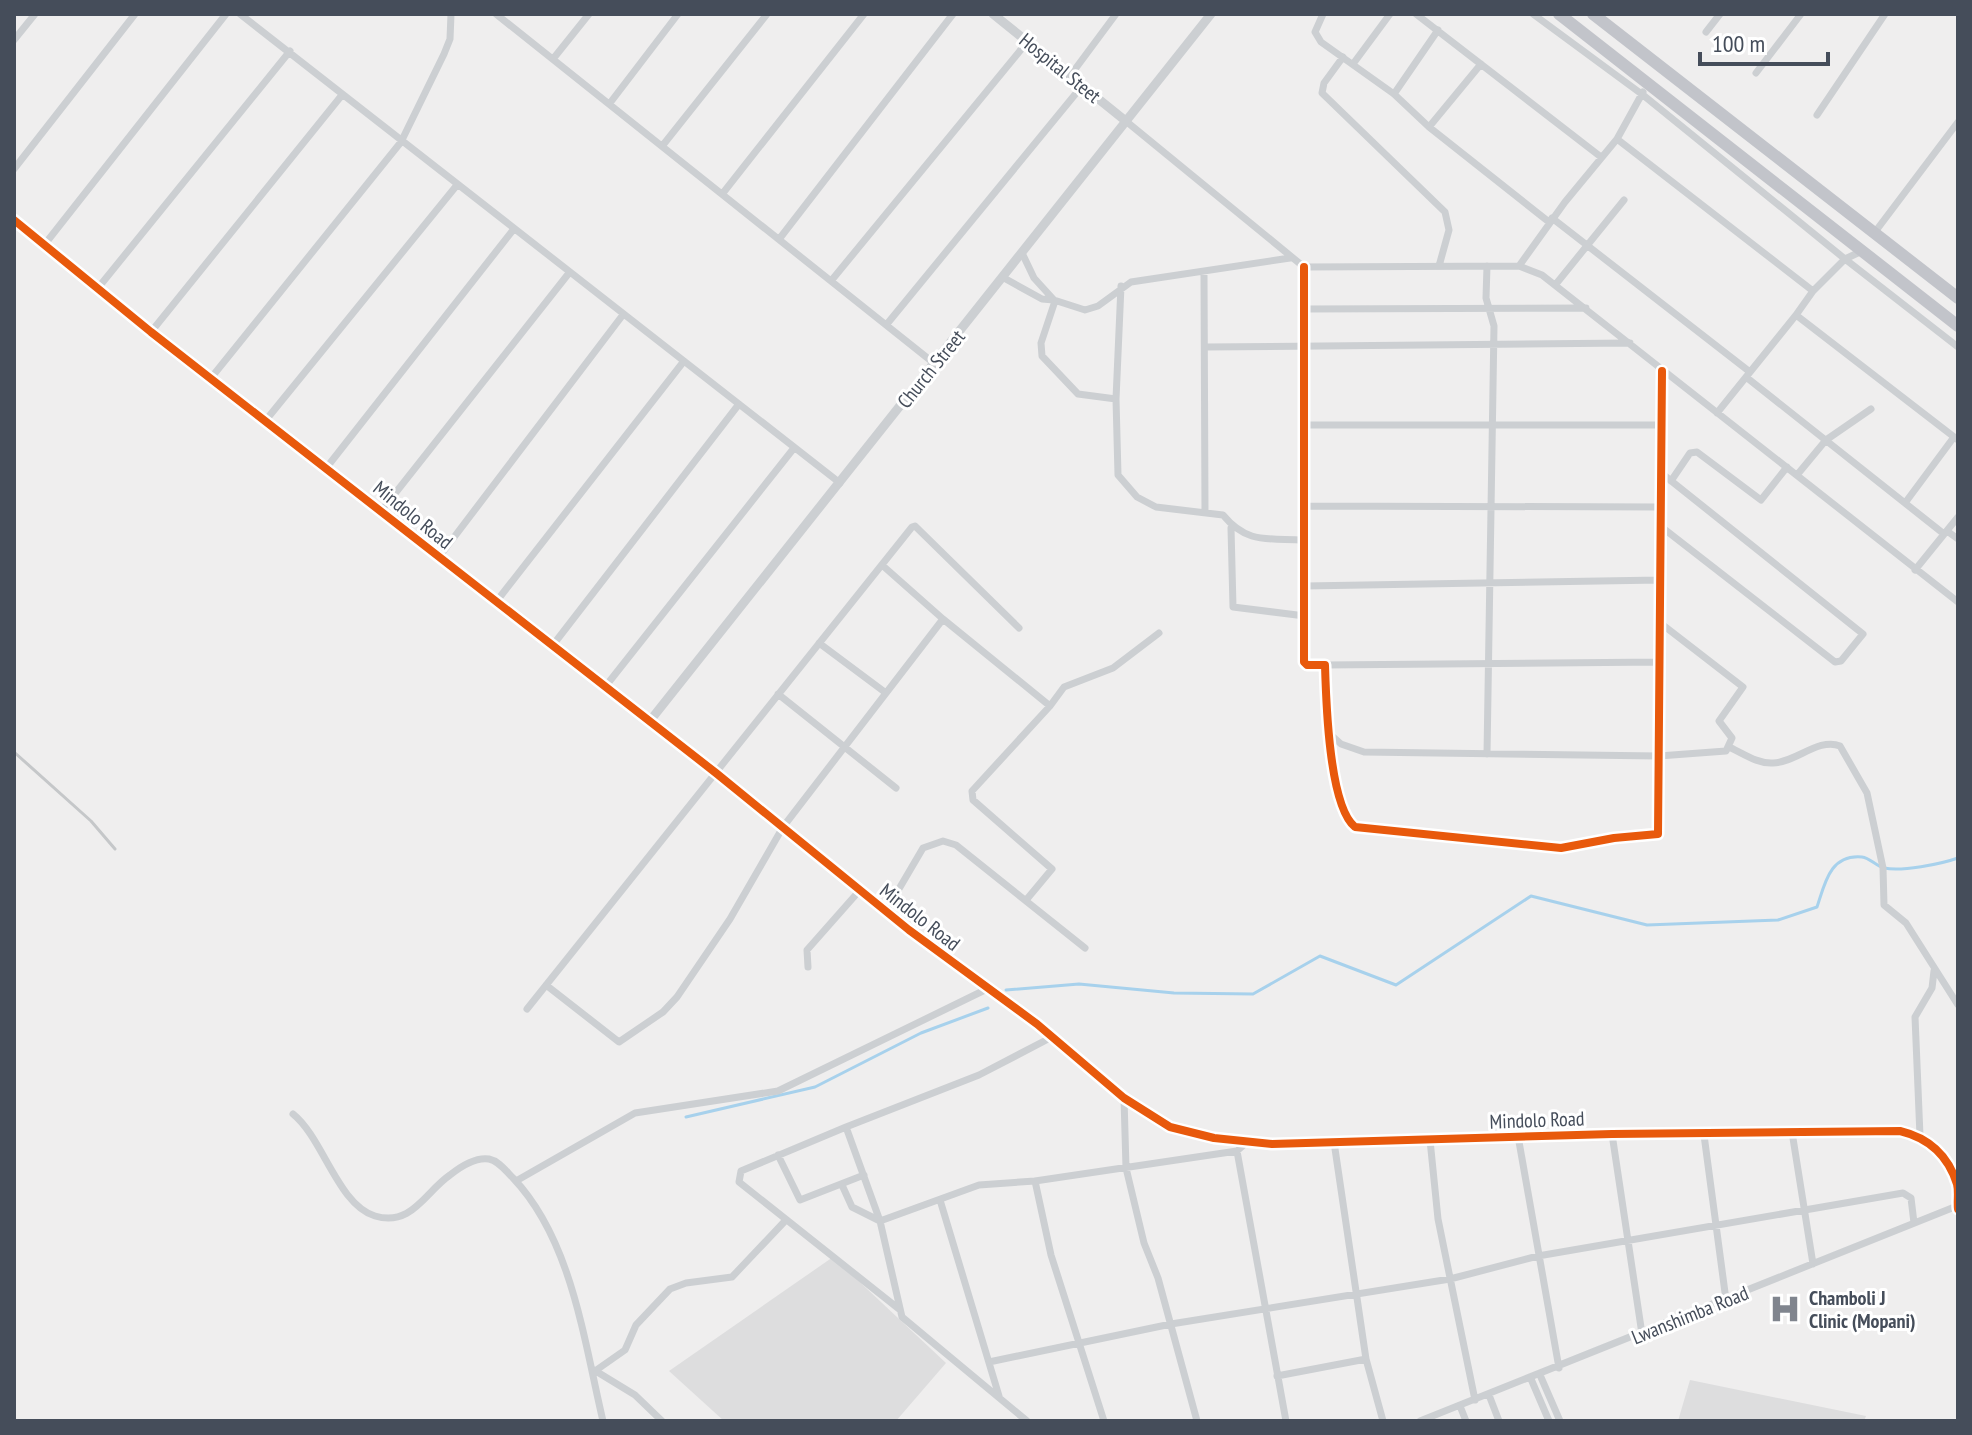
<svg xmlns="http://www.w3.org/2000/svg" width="1972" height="1435" viewBox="0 0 1972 1435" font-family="'PT Sans Narrow',sans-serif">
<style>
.education{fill:#ddddde}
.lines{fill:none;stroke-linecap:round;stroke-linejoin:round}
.stream{stroke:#a7d1ec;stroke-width:3}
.minor{stroke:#cccfd2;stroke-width:7}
.tertiary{stroke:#cccfd2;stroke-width:9}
.trunk{stroke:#c2c4ca;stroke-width:12}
.rail{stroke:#c5c7c9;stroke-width:3}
.cycleway-casing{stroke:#fff;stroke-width:13}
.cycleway{stroke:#e8590c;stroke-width:8}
.labels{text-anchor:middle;stroke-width:6;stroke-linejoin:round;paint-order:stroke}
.street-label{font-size:20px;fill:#454d5a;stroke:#fff}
.poi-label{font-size:20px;font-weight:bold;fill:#454d5a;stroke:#fff;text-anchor:start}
</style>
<rect width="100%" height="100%" fill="#efeeee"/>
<path class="education" d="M 833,1257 L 946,1363 L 896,1421 L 724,1421 L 669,1371 Z
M 1690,1380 L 1866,1416 L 1864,1421 L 1678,1421 Z"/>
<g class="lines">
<path class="stream" d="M 1006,990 L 1079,984 L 1174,993 L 1253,994 L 1320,956 L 1396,985 L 1531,896 L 1647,925 L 1778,920 L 1817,907 C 1825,883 1830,854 1862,857 C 1870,858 1876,866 1884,868 C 1901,872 1941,864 1958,858
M 686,1117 L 815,1087 L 921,1033 L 988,1008"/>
<path class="minor" d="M 240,14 L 840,483
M 496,14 L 935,364
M 1323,14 L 1315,32 L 1321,42 L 1394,94 L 1429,127 L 1549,222
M 1416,14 L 1601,157
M 1533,14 L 1643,95 L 1845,259 L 1862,251
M 1706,32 L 1720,14
M 14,40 L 35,14
M 1343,57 L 1324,83 L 1322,93 L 1445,212 L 1449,230 L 1439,266
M 553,59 L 589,14
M 1353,64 L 1390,14
M 1756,73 L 1801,14
M 1070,76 L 1116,14
M 1394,94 L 1438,30
M 610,103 L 678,14
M 1817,115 L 1885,14
M 1127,122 L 1304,267 L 1519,266 L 1542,275 L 1958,602
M 1429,127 L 1481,64
M 1617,139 L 1643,92
M 663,145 L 767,14
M 14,169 L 135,14
M 723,193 L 864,14
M 1552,218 L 1750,372
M 1875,232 L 1958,122
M 780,238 L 953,14
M 45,244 L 226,14
M 1023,255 L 1034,278 L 1054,300 L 1085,310 L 1098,306 L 1131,282 L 1290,258
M 1487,266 L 1486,298 L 1494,326 L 1487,754
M 1519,266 L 1565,202 L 1617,139 L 1813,291 L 1796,315
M 1304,267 L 1304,662 L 1307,665 L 1325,665 C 1326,701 1329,806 1355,827 L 1561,848 L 1614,838 L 1658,834 L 1662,371
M 1204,273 L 1205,512
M 1004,278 L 1042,299 L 1054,300
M 831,281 L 1028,41
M 1556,284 L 1624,200
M 1121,286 L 1116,399 L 1118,475 L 1137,497 L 1156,507 L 1223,515 C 1247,544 1267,538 1303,540
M 98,288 L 290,51
M 1813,291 L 1845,259 L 1958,347
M 1055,301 L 1041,343 L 1042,356 L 1078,394 L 1116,399
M 1305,309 L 1586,308
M 887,324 L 1082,86
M 151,332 L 342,95
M 1206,347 L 1630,343
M 1746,377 L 1944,534
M 211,378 L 401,142 L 444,54 L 450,39 L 451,14
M 1717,413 L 1796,315 L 1958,440
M 266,420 L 457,185
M 1304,425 L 1660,425
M 327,467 L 513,230
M 1797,475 L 1826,440 L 1871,409
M 1671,481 L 1690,453 L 1697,452 L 1761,500 L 1787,467
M 1905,503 L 1954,437
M 1303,506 L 1659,507
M 382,510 L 569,273
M 1659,525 L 1835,662 L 1841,661 L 1863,634 L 1660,472
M 1231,528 L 1233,607 L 1305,616
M 1947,531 L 1958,539
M 439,557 L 622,316
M 1915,570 L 1958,517
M 1305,586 L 1660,580
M 496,602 L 684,361
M 943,619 L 1050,706 L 1064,687 L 1113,668 L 1159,633
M 819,643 L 886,693
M 553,645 L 739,404
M 1325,665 L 1659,662
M 605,687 L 794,448
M 778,694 L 896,788
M 1331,735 L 1341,744 L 1364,752 L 1659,756 L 1726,751 L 1732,738 L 1719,721 L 1743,687 L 1659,622
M 1731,748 C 1744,754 1758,764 1773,763 C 1795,763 1819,737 1840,746 L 1867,793 L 1883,868 L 1884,905 L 1906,923 L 1958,1005
M 1027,899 L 1052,869 L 973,800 L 972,791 L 1050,706
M 886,911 L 923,848 L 943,841 L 956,845 L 1085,948
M 808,967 L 807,950 L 860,890
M 546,985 L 619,1042 L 663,1012 L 677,997 L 730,919 L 783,827 L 943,619 L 882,565
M 527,1009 L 912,527 L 915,526 L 1019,628
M 1124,1098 L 1126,1168 L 1144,1243 L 1158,1278 L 1197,1421
M 293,1114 C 323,1138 338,1205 375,1216 C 412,1227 425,1192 450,1175 C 460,1167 476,1157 489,1159 C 499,1161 506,1171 513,1178 C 572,1240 584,1341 603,1421
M 846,1127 L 741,1171 L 739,1182 L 899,1309
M 1792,1132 L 1813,1264
M 1612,1134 L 1642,1334
M 1704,1135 L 1726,1300
M 1518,1136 L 1559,1368
M 1920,1136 L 1915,1017 L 1932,988 L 1934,971
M 1430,1140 L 1438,1219 L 1475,1400
M 1334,1142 L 1366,1359 L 1383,1421
M 1237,1151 L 1286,1421
M 778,1155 L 800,1200 L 864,1175
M 516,1181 L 635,1113 L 778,1091 L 989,988
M 1035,1181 L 1051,1255 L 1104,1421
M 842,1185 L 852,1207 L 880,1221 L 979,1185 L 1035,1181 L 1237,1151 L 1246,1143
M 940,1200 L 999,1396
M 989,1362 L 1171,1324 L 1450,1279 L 1538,1256 L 1903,1193 L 1911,1198 L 1914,1223
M 594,1370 L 635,1395 L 662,1421
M 595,1371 L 625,1350 L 636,1325 L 670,1289 L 686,1283 L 732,1277 L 785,1221
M 1540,1375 L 1560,1421
M 1277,1376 L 1366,1359
M 1531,1379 L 1549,1421
M 1489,1395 L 1499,1421
M 1460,1406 L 1466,1421
M 1027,1421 L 902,1317 L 880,1221 L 846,1127 L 979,1075 L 1052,1037
M 1420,1421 L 1957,1206 L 1958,1209"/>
<path class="tertiary" d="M 993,14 L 1127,122
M 14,220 L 151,332 L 716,773 L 909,930 L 1037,1024 L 1124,1098 L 1170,1127 L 1214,1138 L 1272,1144 L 1612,1134 L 1900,1131 C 1937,1140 1959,1168 1957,1206
M 649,722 L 1211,14"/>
<path class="trunk" d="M 1559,14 L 1958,326
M 1593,14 L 1958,298"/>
<path class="rail" d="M 14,752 L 91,821 L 115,849"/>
<defs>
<path id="cycleway" d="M 14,220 L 151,332 L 716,773 L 909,930 L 1037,1024 L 1124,1098 L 1170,1127 L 1214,1138 L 1272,1144 L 1612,1134 L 1900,1131 C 1929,1138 1948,1155 1957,1184 C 1959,1192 1957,1201 1958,1209
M 1304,267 L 1304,662 L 1307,665 L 1325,665 C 1326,701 1329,806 1355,827 L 1561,848 L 1614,838 L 1658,834 L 1662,371"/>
</defs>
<use href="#cycleway" class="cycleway-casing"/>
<use href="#cycleway" class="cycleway"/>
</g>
<defs>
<symbol id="hospital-bare" viewBox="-9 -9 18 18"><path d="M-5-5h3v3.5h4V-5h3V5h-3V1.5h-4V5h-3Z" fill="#80858e" stroke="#fff" stroke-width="2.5" paint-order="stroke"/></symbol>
</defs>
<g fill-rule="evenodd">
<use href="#hospital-bare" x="1763" y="1287" width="44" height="44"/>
</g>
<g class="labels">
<g class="street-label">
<text transform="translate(1060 68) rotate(39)" y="7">Hospital Steet</text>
<text transform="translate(931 369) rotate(-51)" y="7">Church Street</text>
<text transform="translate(413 515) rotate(39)" y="7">Mindolo Road</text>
<text transform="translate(920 917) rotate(38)" y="7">Mindolo Road</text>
<text transform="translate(1537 1120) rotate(-2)" y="7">Mindolo Road</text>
<text transform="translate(1690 1315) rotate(-22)" y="7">Lwanshimba Road</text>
</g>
<g class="poi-label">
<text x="1809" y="1305">Chamboli J<tspan x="1809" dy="23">Clinic (Mopani)</tspan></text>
</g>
</g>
<rect width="1972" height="1435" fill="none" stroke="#454d5a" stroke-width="32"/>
<path d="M1700 52v12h128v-12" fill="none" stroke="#454d5a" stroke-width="4"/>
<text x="1712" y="52" font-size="24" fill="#454d5a" stroke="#ffffff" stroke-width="6" paint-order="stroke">100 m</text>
</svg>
